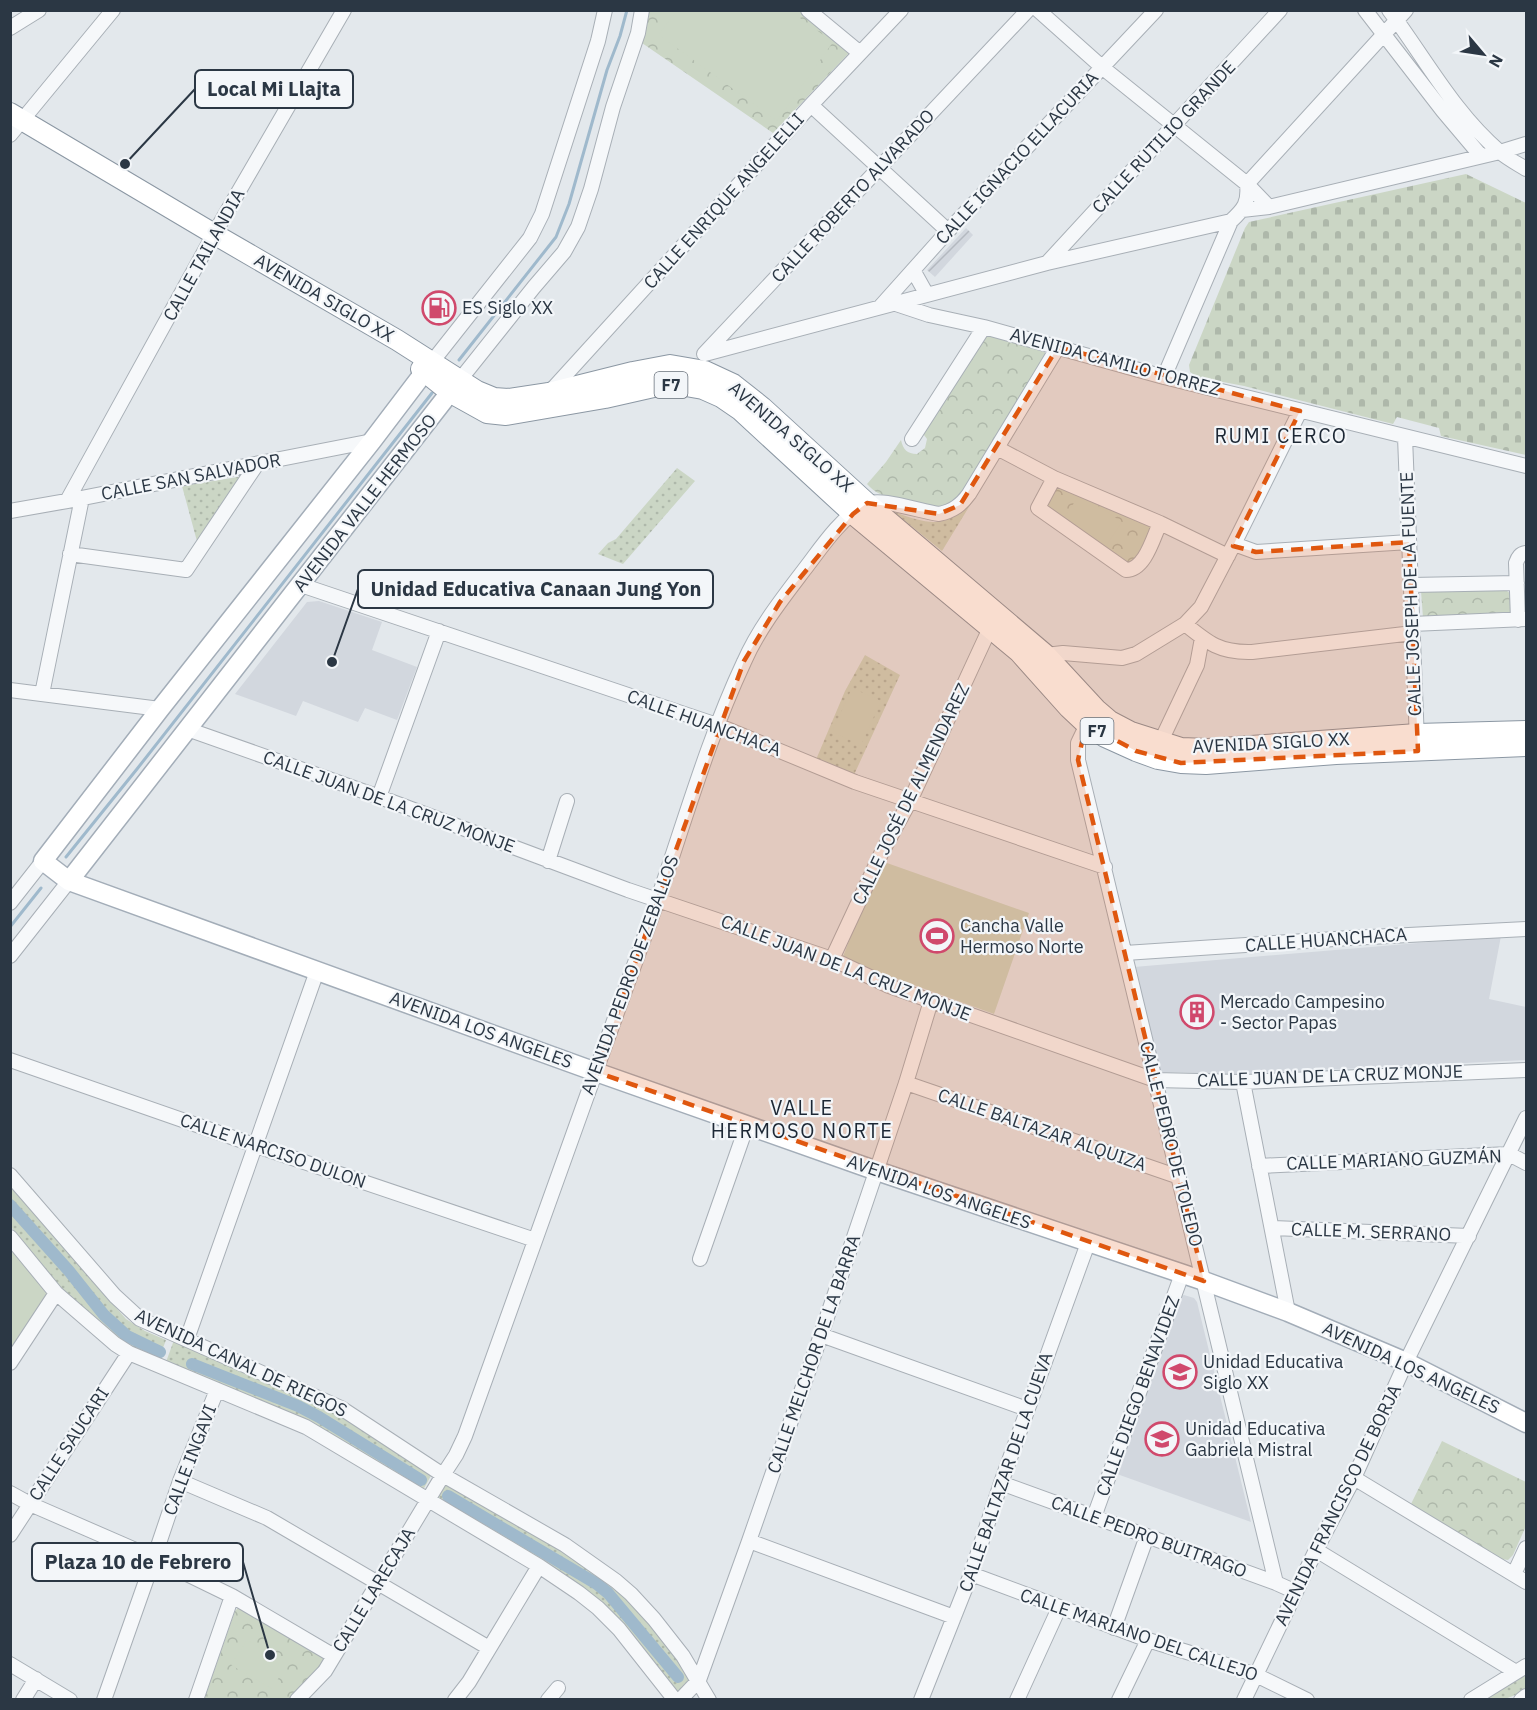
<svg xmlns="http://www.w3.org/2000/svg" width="1537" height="1710" viewBox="0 0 1537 1710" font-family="'IBM Plex Sans',sans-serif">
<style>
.built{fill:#d2d7de}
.industrial{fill:url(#industrial-furrows)}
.grass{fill:url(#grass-dots)}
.forest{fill:url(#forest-crowns)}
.cemetery{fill:url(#cemetery-stones)}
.pitch{fill:#cbd6c5}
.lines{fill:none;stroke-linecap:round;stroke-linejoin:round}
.stream{stroke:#9fb9cc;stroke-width:3}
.canal{stroke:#9fb9cc;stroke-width:12}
.minor-casing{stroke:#a8afb6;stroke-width:16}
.major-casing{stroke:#a3adb8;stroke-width:21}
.highway-casing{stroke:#8b97a3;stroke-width:22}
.minor{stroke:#f6f8fa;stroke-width:14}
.major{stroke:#fff;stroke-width:18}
.highway{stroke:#fff;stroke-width:20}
.marked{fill:#df570f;fill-opacity:0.2;stroke:#df570f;stroke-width:4.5;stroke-dasharray:12 8;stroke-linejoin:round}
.labels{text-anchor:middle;stroke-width:4.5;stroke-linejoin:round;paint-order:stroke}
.shield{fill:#f3f6f9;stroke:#67707a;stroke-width:1.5}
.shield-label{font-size:16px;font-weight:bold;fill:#2b3744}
.street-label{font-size:18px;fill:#2b3744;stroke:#f3f6f9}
.poi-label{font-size:18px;fill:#2b3744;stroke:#f3f6f9;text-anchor:start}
.neighbourhood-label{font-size:20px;letter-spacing:1.5px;fill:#1d2835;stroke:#f3f6f9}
.leader{fill:none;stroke:#2b3744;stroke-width:2}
.callout-dot{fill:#2b3744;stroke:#f3f6f9;stroke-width:2}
.callout{fill:#f3f6f9;stroke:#2b3744;stroke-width:2}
.callout-label{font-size:20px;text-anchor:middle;font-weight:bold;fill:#2b3744}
</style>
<defs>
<pattern id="industrial-furrows" width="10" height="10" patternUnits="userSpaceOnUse" patternTransform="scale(1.5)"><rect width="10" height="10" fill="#d2d7de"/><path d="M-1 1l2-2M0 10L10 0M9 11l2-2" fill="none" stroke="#b4b9c0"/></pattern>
<pattern id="grass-dots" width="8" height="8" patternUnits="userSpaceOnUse" patternTransform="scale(1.5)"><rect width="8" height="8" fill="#cbd6c5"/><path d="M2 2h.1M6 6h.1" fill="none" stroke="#aeb8aa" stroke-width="1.8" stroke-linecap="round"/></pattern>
<pattern id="forest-crowns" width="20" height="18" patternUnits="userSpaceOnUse" patternTransform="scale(1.5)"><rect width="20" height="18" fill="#cbd6c5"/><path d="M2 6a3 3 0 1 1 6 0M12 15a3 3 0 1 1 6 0" fill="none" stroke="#aeb8aa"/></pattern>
<pattern id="cemetery-stones" width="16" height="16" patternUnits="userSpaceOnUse" patternTransform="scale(1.5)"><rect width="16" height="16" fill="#cbd6c5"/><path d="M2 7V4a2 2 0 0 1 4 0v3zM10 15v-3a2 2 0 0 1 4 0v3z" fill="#aeb8aa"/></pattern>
</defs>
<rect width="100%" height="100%" fill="#e3e8ec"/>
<path class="built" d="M 319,601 L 382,622 L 372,650 L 417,667 L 397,720 L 365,708 L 358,722 L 303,701 L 296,716 L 235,694 L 307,602 Z
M 1501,936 L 1489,999 L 1526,1007 L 1526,1060 L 1242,1074 L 1160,1072 L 1134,967 Z
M 1184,1295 L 1194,1298 L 1197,1302 L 1251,1522 L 1117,1474 L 1177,1303 L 1180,1297 Z"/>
<path class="industrial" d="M 966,228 L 973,235 L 935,277 L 927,270 Z"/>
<path class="grass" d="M 677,468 L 695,481 L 623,564 L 598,554 L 608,543 L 616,539 Z
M 244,476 L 198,545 L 182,486 Z
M 972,502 L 942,551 L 894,512 C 929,524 944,530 972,502 Z
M 865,655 L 900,675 L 853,777 L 815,762 L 845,691 Z
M 10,1186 L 126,1319 L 145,1331 L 166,1340 L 158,1361 L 131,1349 L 110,1334 L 58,1285 L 11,1227 Z
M 174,1340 L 340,1414 L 432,1474 L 423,1490 L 166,1362 Z
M 447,1482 L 564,1550 L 622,1593 L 647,1619 L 691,1680 L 677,1694 L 623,1626 L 437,1500 Z
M 1526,1675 L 1526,1689 C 1507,1700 1506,1699 1484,1700 Z"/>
<path class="forest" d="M 806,10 L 850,50 L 849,53 L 773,133 L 642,43 L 649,11 Z
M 988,335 L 1043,350 L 1046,354 L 966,487 C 960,495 954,502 944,506 C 932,510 890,499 878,493 C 874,491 870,487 867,484 L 886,462 L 901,440 C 903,449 907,454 917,454 L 925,448 L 927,439 L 921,431 L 983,338 Z
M 1057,484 L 1154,526 L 1139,559 L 1129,565 L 1048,512 L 1046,505 Z
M 1503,588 L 1511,594 L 1512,610 L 1507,615 L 1423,618 L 1421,591 Z
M 1442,1441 L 1526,1482 L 1526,1526 L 1513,1555 L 1508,1560 L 1501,1559 L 1411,1504 Z
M 239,1607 L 323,1656 L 324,1661 L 321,1667 L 289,1699 L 204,1700 L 235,1611 Z"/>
<path class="cemetery" d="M 1466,174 L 1526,203 L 1526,455 L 1441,436 L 1439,428 L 1397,417 L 1393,424 L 1244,386 L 1197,377 L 1190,372 L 1189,365 L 1245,228 L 1249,222 Z"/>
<path class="pitch" d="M 789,10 L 833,42 L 777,121 L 659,35 L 676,11 Z
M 1080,494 L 1122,522 L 1106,546 L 1064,518 Z
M 852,688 L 881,701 L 861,745 L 832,732 Z
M 887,863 L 1029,913 L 994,1014 L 842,959 C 854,930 867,888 887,863 Z
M 11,1248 L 48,1294 L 11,1354 Z
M 247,1640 L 287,1664 L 272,1689 L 231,1665 Z"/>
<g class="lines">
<path class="stream" d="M 459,360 L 556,237 L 569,204 L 607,70 L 620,36 L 627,10
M 66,857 L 137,769 L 432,393
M 10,927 L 41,888"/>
<path class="canal" d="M 10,1205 L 69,1271 L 104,1315 L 127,1336 L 160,1352
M 192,1364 L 298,1406 L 319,1417 L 421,1480
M 448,1496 L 597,1584 L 608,1593 L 678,1677"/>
<defs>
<path id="minor" d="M 808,10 L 860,53
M 1038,10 L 1103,68 L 1247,184 L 1269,207
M 1365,10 L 1443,111 L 1481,156
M 1389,10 C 1425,58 1454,113 1500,152 C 1508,159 1518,164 1526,169
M 10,28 L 39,10
M 811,105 L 948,231
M 10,135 L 113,10
M 1242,210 L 1269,207 L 1500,152 L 1526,144
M 1047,263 L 1280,10
M 913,270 L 927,295
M 896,304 L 929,315 L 984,327 L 1164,377 L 1526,466
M 880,307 L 948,231 L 1156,10
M 704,354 L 1028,10
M 705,354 L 1047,263 L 1231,221
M 432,362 L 530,238 L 542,214 L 598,41 L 605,10
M 1164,377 L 1231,221 C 1244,209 1249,203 1247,184 L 1406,10
M 459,381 L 534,287 L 564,252 L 578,227 L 591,189 L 613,107 L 638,33 L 642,10
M 549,393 L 811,105 L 901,10
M 1405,437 L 1417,741
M 912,439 L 984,327
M 997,448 L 1054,478 L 1160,523 L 1228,556
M 1054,478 L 1038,508 L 1126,570 C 1145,570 1153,538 1160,523
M 67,501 L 214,234 L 344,10
M 10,511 L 67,501 L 372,441
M 1234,544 L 1256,552 L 1409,542
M 70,554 L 186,570 L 257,464
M 301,585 L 717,725 L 855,782 L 1105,867
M 1411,585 L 1517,583
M 1518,620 L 1516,563 C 1518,557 1520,554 1526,553
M 1185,624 C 1208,643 1220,653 1252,652 L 1413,633
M 1412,624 L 1526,619
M 1043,657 L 1046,655 L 1063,653 L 1122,658 L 1136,654 L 1185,624 L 1201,607 L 1234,544 L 1300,411
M 10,690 L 160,709
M 42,694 L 82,498
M 1090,718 L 1078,743 L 1078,760 L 1276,1583
M 187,729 L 374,795 L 628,890 L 832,959 L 889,986 L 1155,1080 L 1243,1082 L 1526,1070
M 1161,741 L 1197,665 L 1202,638
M 379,797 L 439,631
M 548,861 L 567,801
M 10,903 L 43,861
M 1125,953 L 1350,938 L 1526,929
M 10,956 L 69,881
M 832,959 L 881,854 L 910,801 L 990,628
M 10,1060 L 254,1145 L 535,1240
M 1243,1082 L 1288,1312
M 906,1083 L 1179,1177
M 1259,1166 L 1509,1154 L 1526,1163
M 10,1175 L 115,1296 L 140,1319 L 341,1408 L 443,1475 L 565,1545 L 616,1581 L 631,1594 L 654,1619 L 683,1656 L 709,1700
M 1273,1228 L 1469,1236
M 10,1237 L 56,1293 L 115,1344 L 129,1353 L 306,1427 L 539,1566 L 579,1593 L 598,1608 L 619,1629 L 675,1700
M 700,1259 L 747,1125
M 821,1335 L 1027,1409
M 187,1339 L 317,971
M 10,1363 L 56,1293
M 1354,1478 L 1526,1582
M 180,1481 L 267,1518 L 489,1648
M 1001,1483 L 1276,1583 L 1296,1592
M 10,1493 L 30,1504 L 154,1558 L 232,1596 L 334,1656
M 1094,1517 L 1182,1274
M 10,1535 L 129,1353
M 749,1541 L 954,1617
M 1316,1550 L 1516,1672
M 971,1574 L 1148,1640 L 1200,1656 L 1256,1675 L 1307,1700
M 1514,1574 L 1526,1548
M 1114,1628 L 1147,1536
M 10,1664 L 70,1700
M 23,1700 L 36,1679
M 104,1700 L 154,1558 L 180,1481 L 217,1390
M 196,1700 L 232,1596
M 297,1700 L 325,1671 L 443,1475 L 456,1455 L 465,1436 C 527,1262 589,1089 652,916 C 682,831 706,743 744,662 C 759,628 782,599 804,570 C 821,548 839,520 864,505 C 879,496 921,512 939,514 C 953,511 961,505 969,494 L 1058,347
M 455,1700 L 469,1682 L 539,1566
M 548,1700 L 558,1688
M 680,1700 L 699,1680 L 749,1541 L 821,1335 L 906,1083 L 931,1001
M 921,1700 L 971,1574 L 1001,1483 L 1088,1243
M 1017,1700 L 1059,1608
M 1119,1700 L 1148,1640
M 1244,1700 L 1316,1550 L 1354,1478 L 1406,1362 L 1526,1118
M 1471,1700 L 1526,1666
M 1521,1700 L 1526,1696"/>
<path id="major" d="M 432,362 L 372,441 L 160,709 L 43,861 L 69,881 L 596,1072 L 877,1171 L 1204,1281 L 1288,1312 L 1406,1362 L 1526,1423
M 69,881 L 458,382"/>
<path id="highway" d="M 10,113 L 214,234 L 397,340 L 477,391 L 494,398 L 508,399 L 549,393 L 633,372 L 670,365 L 705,371 L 733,384 L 762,407 L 867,503 L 1046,655 L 1096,709 L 1110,721 L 1131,732 L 1181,748 L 1208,749 L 1417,734 L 1526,731
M 421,369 L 451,393 L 487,413 L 506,415 L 605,398 L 658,386 L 680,385 L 703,389 L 721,397 L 740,410 L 853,514 L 1019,652 L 1069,708 L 1086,724 L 1105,737 L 1136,751 L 1158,759 L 1181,763 L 1206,764 L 1336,754 L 1526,746"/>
</defs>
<use href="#minor" class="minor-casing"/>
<use href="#major" class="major-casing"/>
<use href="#highway" class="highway-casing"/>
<use href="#minor" class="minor"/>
<use href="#major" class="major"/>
<use href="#highway" class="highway"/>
</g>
<path class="marked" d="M 1058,347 L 1300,411 L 1233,546 L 1256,552 L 1409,542 L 1418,751 L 1181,763 L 1136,751 L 1086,724 L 1078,760 L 1204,1281 L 596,1072 L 744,661 L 780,602 L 853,514 L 867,503 L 939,514 L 960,505 Z"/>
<defs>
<symbol id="fuel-ring" viewBox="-11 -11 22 22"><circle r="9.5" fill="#f3f6f9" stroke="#d0496c" stroke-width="1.5"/><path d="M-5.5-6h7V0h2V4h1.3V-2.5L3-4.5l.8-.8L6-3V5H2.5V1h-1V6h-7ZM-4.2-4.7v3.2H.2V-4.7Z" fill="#d0496c"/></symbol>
<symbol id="stadium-ring" viewBox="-11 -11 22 22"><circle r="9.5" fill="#f3f6f9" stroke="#d0496c" stroke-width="1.5"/><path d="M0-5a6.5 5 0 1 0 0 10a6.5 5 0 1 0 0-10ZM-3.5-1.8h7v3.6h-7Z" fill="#d0496c"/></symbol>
<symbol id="building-ring" viewBox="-11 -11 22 22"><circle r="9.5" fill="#f3f6f9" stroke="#d0496c" stroke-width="1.5"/><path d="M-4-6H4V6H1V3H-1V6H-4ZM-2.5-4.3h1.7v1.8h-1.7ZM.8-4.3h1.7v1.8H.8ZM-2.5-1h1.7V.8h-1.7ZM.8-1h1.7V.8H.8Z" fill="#d0496c"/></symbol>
<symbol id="school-ring" viewBox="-11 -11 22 22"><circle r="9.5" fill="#f3f6f9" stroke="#d0496c" stroke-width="1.5"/><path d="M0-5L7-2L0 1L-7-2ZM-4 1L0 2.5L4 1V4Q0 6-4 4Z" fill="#d0496c"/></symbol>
</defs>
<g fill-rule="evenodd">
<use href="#fuel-ring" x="420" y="289" width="38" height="38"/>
<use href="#stadium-ring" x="918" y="917" width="38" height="38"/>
<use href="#building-ring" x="1178" y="993" width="38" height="38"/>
<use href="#school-ring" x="1161" y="1353" width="38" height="38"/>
<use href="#school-ring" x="1143" y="1420" width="38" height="38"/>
</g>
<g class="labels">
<g class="shield">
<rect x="654.5" y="372" width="33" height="26" rx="4.5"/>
<rect x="1080.5" y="718" width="33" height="26" rx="4.5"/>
</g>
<g class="shield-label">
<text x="671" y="391">F7</text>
<text x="1097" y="737">F7</text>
</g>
<g class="street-label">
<text transform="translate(1164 137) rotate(-47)" y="6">CALLE RUTILIO GRANDE</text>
<text transform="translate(1017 158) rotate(-47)" y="6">CALLE IGNACIO ELLACURIA</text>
<text transform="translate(853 196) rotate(-47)" y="6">CALLE ROBERTO ALVARADO</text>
<text transform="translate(724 201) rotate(-48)" y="6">CALLE ENRIQUE ANGELELLI</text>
<text transform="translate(204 255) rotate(-61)" y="6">CALLE TAILANDIA</text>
<text transform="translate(324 298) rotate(30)" y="6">AVENIDA SIGLO XX</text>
<text transform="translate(1115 362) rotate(15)" y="6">AVENIDA CAMILO TORREZ</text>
<text transform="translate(791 437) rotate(41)" y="6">AVENIDA SIGLO XX</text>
<text transform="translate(191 477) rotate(-11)" y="6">CALLE SAN SALVADOR</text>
<text transform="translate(365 503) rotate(-52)" y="6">AVENIDA VALLE HERMOSO</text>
<text transform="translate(1411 594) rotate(-92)" y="6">CALLE JOSEPH DE LA FUENTE</text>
<text transform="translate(704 723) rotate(20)" y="6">CALLE HUANCHACA</text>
<text transform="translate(1271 743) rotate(-3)" y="6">AVENIDA SIGLO XX</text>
<text transform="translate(911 794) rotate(-64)" y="6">CALLE JOSÉ DE ALMENDAREZ</text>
<text transform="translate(389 802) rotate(20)" y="6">CALLE JUAN DE LA CRUZ MONJE</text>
<text transform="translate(1326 940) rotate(-4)" y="6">CALLE HUANCHACA</text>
<text transform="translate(846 968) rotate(21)" y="6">CALLE JUAN DE LA CRUZ MONJE</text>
<text transform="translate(630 975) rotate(-70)" y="6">AVENIDA PEDRO DE ZEBALLOS</text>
<text transform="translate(481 1030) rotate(20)" y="6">AVENIDA LOS ANGELES</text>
<text transform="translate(1330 1076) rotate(-2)" y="6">CALLE JUAN DE LA CRUZ MONJE</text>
<text transform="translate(1042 1130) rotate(19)" y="6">CALLE BALTAZAR ALQUIZA</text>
<text transform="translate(1171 1144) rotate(76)" y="6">CALLE PEDRO DE TOLEDO</text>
<text transform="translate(273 1151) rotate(19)" y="6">CALLE NARCISO DULON</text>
<text transform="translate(1394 1160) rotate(-2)" y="6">CALLE MARIANO GUZMÁN</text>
<text transform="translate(939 1192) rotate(19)" y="6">AVENIDA LOS ANGELES</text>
<text transform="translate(1371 1232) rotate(2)" y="6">CALLE M. SERRANO</text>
<text transform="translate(814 1354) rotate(-71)" y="6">CALLE MELCHOR DE LA BARRA</text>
<text transform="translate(241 1363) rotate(25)" y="6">AVENIDA CANAL DE RIEGOS</text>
<text transform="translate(1411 1368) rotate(25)" y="6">AVENIDA LOS ANGELES</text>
<text transform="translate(1138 1396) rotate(-70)" y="6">CALLE DIEGO BENAVIDEZ</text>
<text transform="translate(69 1444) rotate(-57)" y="6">CALLE SAUCARI</text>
<text transform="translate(190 1460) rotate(-69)" y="6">CALLE INGAVI</text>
<text transform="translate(1006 1472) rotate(-71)" y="6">CALLE BALTAZAR DE LA CUEVA</text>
<text transform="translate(1338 1505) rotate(-64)" y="6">AVENIDA FRANCISCO DE BORJA</text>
<text transform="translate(1149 1537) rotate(20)" y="6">CALLE PEDRO BUITRAGO</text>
<text transform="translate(374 1590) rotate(-59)" y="6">CALLE LARECAJA</text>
<text transform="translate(1139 1635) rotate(19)" y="6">CALLE MARIANO DEL CALLEJO</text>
</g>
<g class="poi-label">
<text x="462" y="314">ES Siglo XX</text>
<text x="960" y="932">Cancha Valle<tspan x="960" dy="21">Hermoso Norte</tspan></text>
<text x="1220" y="1008">Mercado Campesino<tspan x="1220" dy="21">- Sector Papas</tspan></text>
<text x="1203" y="1368">Unidad Educativa<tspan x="1203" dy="21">Siglo XX</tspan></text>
<text x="1185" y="1435">Unidad Educativa<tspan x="1185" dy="21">Gabriela Mistral</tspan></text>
</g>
<g class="neighbourhood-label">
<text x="1281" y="443">RUMI CERCO</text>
<text x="802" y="1115">VALLE<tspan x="802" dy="23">HERMOSO NORTE</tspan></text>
</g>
</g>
<path class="leader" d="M125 164L195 89M332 662L358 589M270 1655L243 1562"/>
<g class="callout-dot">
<circle cx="125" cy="164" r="6"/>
<circle cx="332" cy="662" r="6"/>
<circle cx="270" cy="1655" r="6"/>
</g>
<g class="callout">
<rect x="195" y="70" width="158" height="38" rx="6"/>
<rect x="358" y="570" width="355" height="38" rx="6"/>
<rect x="32" y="1543" width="211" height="38" rx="6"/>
</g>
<g class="callout-label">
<text x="274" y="96">Local Mi Llajta</text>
<text x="536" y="596">Unidad Educativa Canaan Jung Yon</text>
<text x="138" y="1569">Plaza 10 de Febrero</text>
</g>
<rect width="1537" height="1710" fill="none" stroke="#2b3744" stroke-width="24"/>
<g transform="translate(1483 54) rotate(119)" stroke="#f3f6f9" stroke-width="4.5" paint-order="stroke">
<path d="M0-4.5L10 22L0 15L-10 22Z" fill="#2b3744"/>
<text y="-9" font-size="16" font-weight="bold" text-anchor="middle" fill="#2b3744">N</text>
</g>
</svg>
